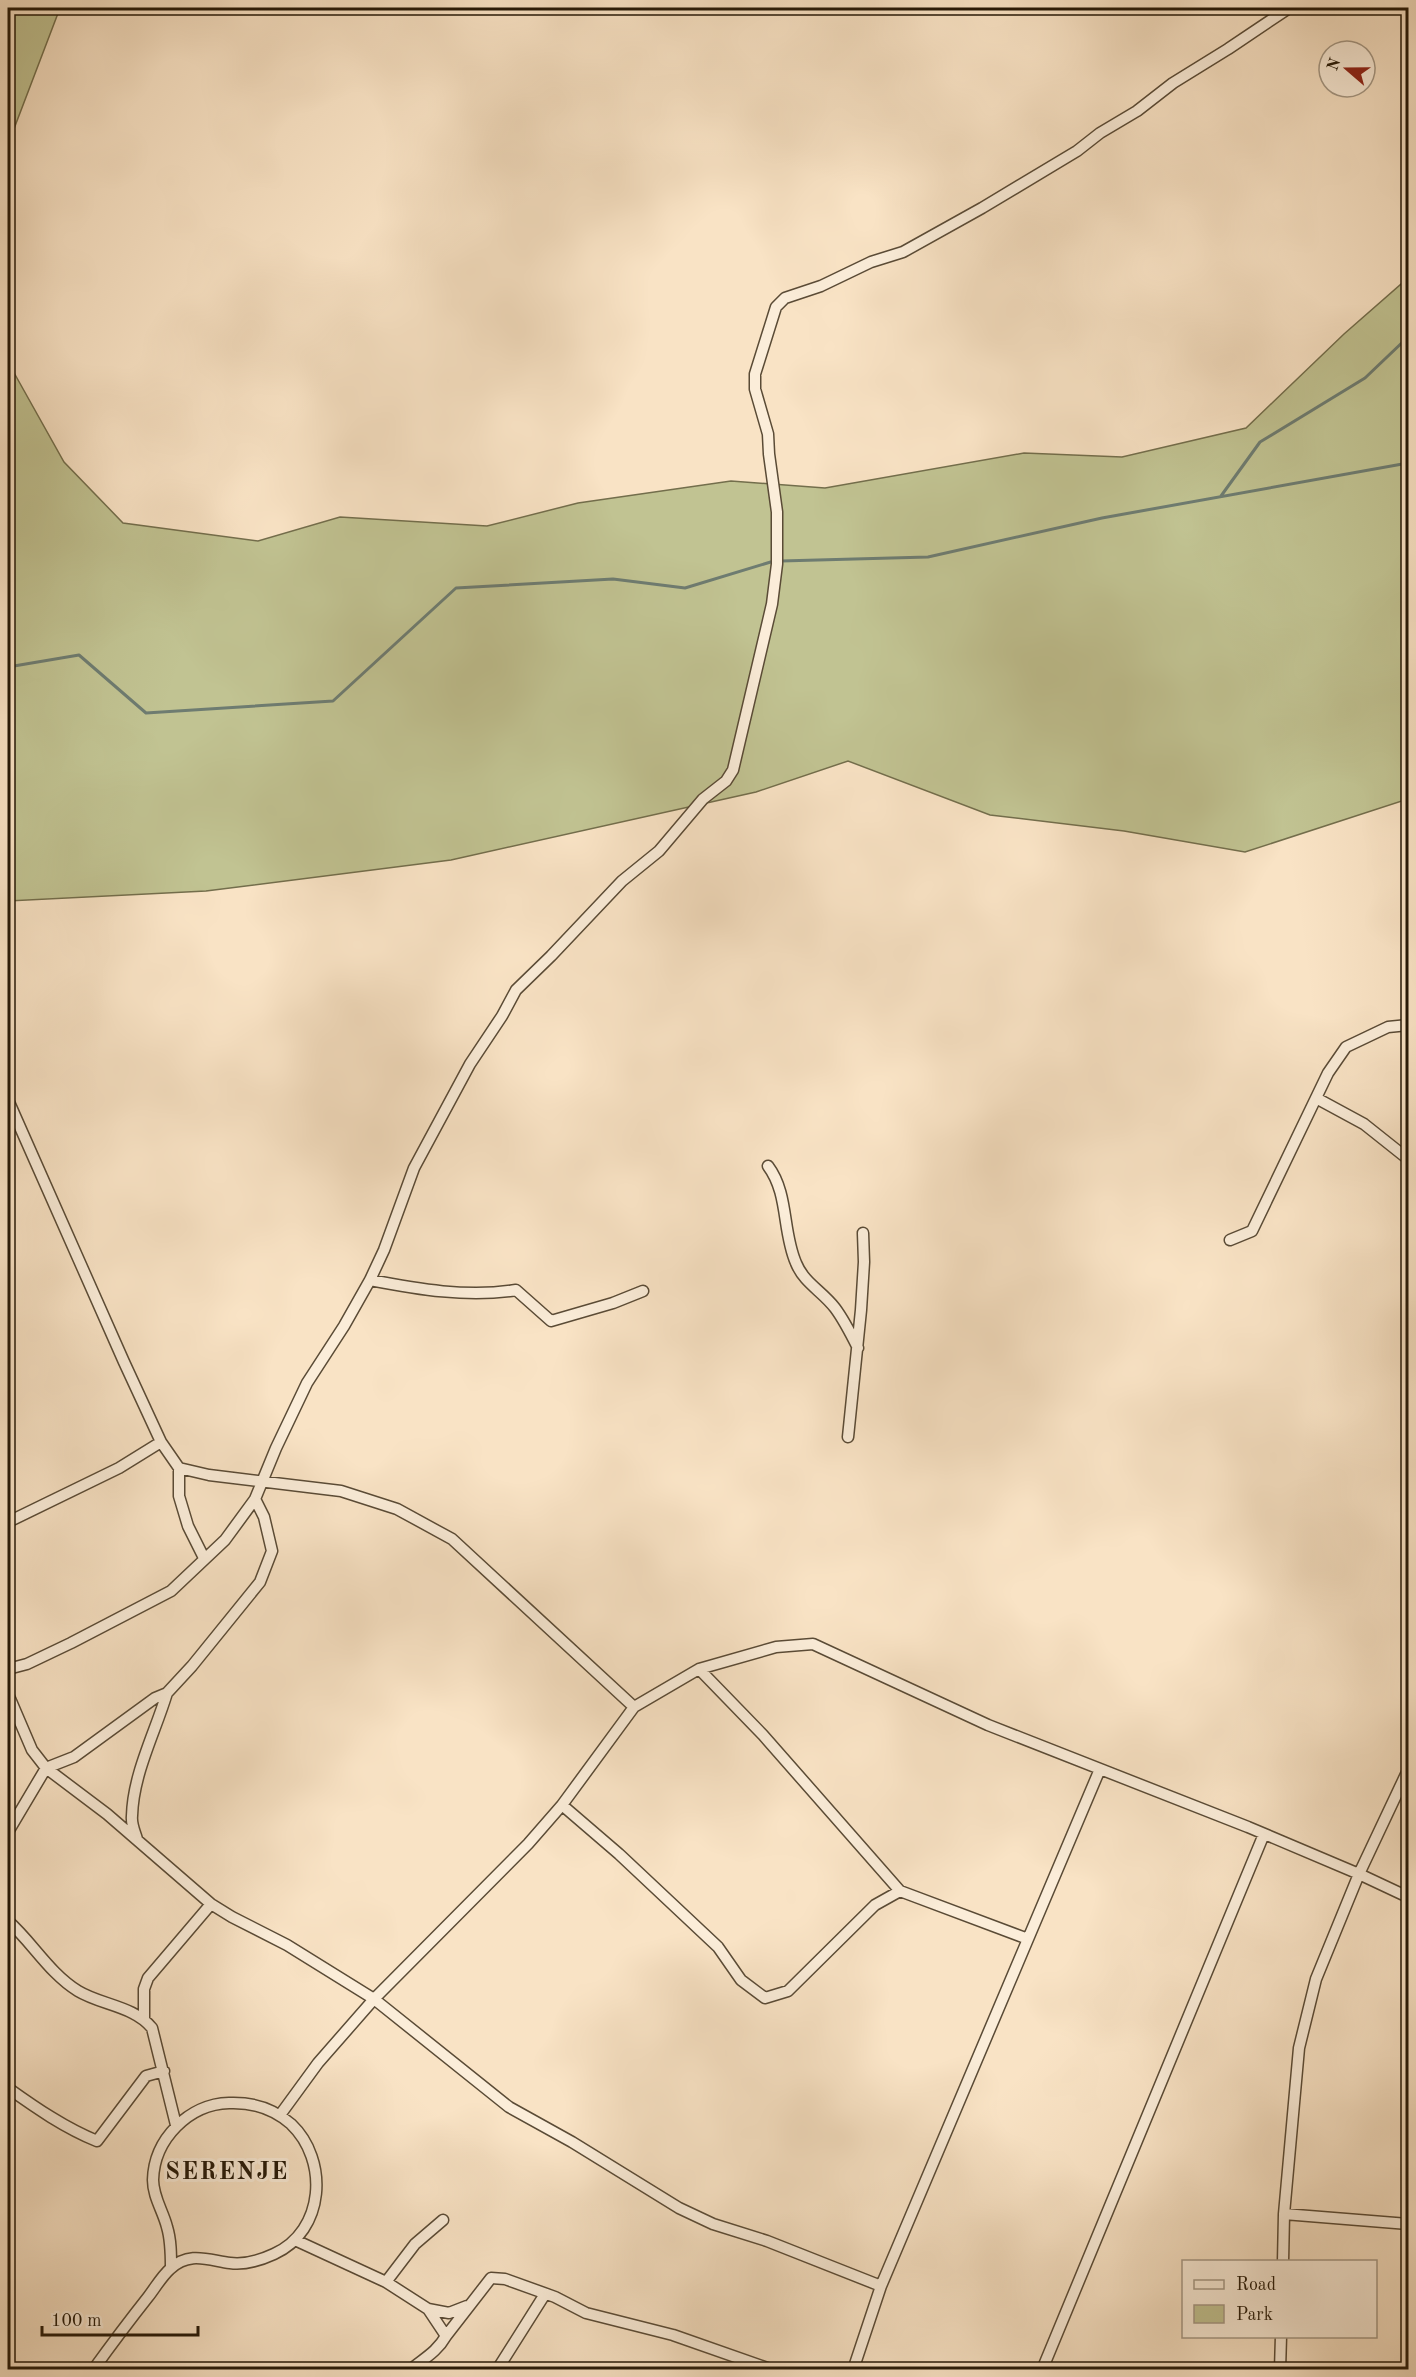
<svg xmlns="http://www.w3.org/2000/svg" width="1416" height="2377" viewBox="0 0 1416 2377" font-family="'Old Standard TT',serif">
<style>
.green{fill:#c1c392;stroke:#736e4c;stroke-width:1.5}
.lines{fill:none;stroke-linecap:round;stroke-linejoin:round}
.stream{stroke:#6e7c71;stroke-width:3}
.street-casing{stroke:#5a4b36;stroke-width:13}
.street{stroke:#fbedd9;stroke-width:10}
.labels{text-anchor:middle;stroke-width:6;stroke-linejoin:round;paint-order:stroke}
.district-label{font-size:24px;font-weight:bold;letter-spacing:1.5px;fill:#251807;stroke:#fbedd9}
</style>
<rect width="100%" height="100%" fill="#f9e3c5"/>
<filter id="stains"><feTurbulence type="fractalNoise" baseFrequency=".00333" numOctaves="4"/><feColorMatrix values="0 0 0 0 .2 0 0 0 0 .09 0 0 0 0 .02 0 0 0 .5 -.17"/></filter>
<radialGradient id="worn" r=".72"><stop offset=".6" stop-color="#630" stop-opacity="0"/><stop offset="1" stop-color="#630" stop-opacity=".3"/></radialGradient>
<path class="green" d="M 8,8 L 60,8 L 12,134 L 8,160 Z
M 1408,278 L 1408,799 L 1245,852 L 1124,831 L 990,815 L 848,761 L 756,792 L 451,860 L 206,891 L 8,901 L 8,362 L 64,462 L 123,523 L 258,541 L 340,517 L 487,526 L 578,503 L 731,481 L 825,488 L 1024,453 L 1122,457 L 1246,428 L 1344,334 Z"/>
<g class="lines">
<path class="stream" d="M 1221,496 L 1260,442 L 1365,378 L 1408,337
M 781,561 L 928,557 L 1102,518 L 1408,463
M 8,667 L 79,655 L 146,713 L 333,701 L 456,588 L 613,579 L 685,588 L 774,561"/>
<defs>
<path id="street" d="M 1316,1098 L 1364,1124 L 1408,1159
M 8,1100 L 124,1362 L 161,1442 L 179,1468 L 209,1475 L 341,1491 L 397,1509 L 452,1539 L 634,1707
M 768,1166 C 789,1194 782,1231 796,1263 C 804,1283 822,1291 835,1308 C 844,1320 851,1334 858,1348
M 1230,1240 L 1252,1231 L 1328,1073 L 1346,1047 L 1388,1027 L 1408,1025
M 370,1280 C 417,1289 468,1298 516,1290 L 551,1321 L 613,1303 L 643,1291
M 848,1437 L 861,1310 L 864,1262 L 863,1233
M 179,1468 L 179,1496 L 188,1526 L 204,1558
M 8,1522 L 119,1468 L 161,1442
M 8,1669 L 27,1664 L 71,1643 L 171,1591 L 225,1540 L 255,1499
M 699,1669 L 763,1735 L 900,1891
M 8,1694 L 32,1750 L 46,1768 L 107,1814 L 211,1904 L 232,1917 L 287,1945 L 374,1999 L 318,2063 L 280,2115
M 562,1805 L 619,1854 L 718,1947 L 741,1980 L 765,1998 L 788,1991 L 875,1905 L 900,1891 L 1028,1939 L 881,2286
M 8,1832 L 46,1768 L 74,1757 L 155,1698 L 167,1693 L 192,1666 L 260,1582 L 272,1551 L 264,1517 L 255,1499 L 276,1448 L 307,1383 L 344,1326 L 370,1280 L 384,1250 L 414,1168 L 470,1064 L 502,1016 L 516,990 L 551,956 L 622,881 L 659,851 L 703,799 L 726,781 L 733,770 L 772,604 L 777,564 L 777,512 L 769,454 L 768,434 L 755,389 L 755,374 L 776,307 L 785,298 L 821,286 L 871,262 L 903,252 L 982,208 L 1077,151 L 1100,133 L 1137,111 L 1173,83 L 1228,49 L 1289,8
M 137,1839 C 135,1832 131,1824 132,1816 C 133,1774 155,1733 167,1693
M 8,1921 C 32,1942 49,1973 78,1991 C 101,2005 134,2006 152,2028 L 176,2125
M 1028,1939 L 1100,1769
M 144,2018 L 144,1989 L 148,1978 L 211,1904
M 8,2088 C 36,2108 65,2128 97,2141 L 146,2076 L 164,2071
M 1284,2214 L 1408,2224
M 443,2220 L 415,2244 L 386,2282 L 428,2309 L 446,2336 L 491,2278 L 505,2279 L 555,2297 L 586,2313 L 673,2335 L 773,2370
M 295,2240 L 386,2282
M 8,2250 L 8,2254
M 1283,2262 L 1284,2214 L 1299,2048 L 1316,1979 L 1359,1874 L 1408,1897
M 428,2309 L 449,2313 L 467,2306
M 93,2370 C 111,2345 129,2321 148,2297 C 155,2288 162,2276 170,2269 C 189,2251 208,2260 230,2263 C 245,2265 261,2260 274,2254 C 325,2231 329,2160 291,2124 C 273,2108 253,2102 229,2103 C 189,2104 154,2139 153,2180 C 153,2197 163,2211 167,2227 C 171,2240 171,2254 171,2268
M 410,2370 C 423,2359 437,2352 446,2336
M 497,2370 L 545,2294
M 853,2370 L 881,2286 L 767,2241 L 713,2224 L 679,2208 L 572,2142 L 509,2107 L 374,1999 L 528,1844 L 562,1805 L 634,1707 L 699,1669 L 776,1647 L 813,1644 L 988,1725 L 1248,1827 L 1359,1874 L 1408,1770
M 1042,2370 L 1264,1834
M 1280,2370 L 1281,2336"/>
</defs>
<use href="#street" class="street-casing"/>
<use href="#street" class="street"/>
</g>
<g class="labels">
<g class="district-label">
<text x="227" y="2179">SERENJE</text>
</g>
</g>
<rect width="1416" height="2377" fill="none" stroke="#f9e3c5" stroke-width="30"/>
<rect x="9" y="9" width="1398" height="2359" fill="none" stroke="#251807" stroke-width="3"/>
<rect x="15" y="15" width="1386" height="2347" fill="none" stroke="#251807" stroke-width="1.5"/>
<rect x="1182" y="2260" width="195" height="78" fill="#fbedd9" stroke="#a59885" stroke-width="1.5"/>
<rect x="1194" y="2280" width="30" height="9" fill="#fbedd9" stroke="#a59885" stroke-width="1.5"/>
<text x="1236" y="2290" font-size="18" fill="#251807">Road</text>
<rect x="1194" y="2305" width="30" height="18" fill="#c1c392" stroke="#a59885" stroke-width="1.5"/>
<text x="1236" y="2320" font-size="18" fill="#251807">Park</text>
<g transform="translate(1347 69) rotate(290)"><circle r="28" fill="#fbedd9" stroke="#a59885" stroke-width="1.5"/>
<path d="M0-4.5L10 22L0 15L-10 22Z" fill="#8f2418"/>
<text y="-9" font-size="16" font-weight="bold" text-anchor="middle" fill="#251807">N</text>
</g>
<path d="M42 2326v9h156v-9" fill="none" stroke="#251807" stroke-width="3"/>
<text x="51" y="2326" font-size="18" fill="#251807" stroke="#fbedd9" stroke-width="4.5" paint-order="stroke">100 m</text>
<rect width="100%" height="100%" filter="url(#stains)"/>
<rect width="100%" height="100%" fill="url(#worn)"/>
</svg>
